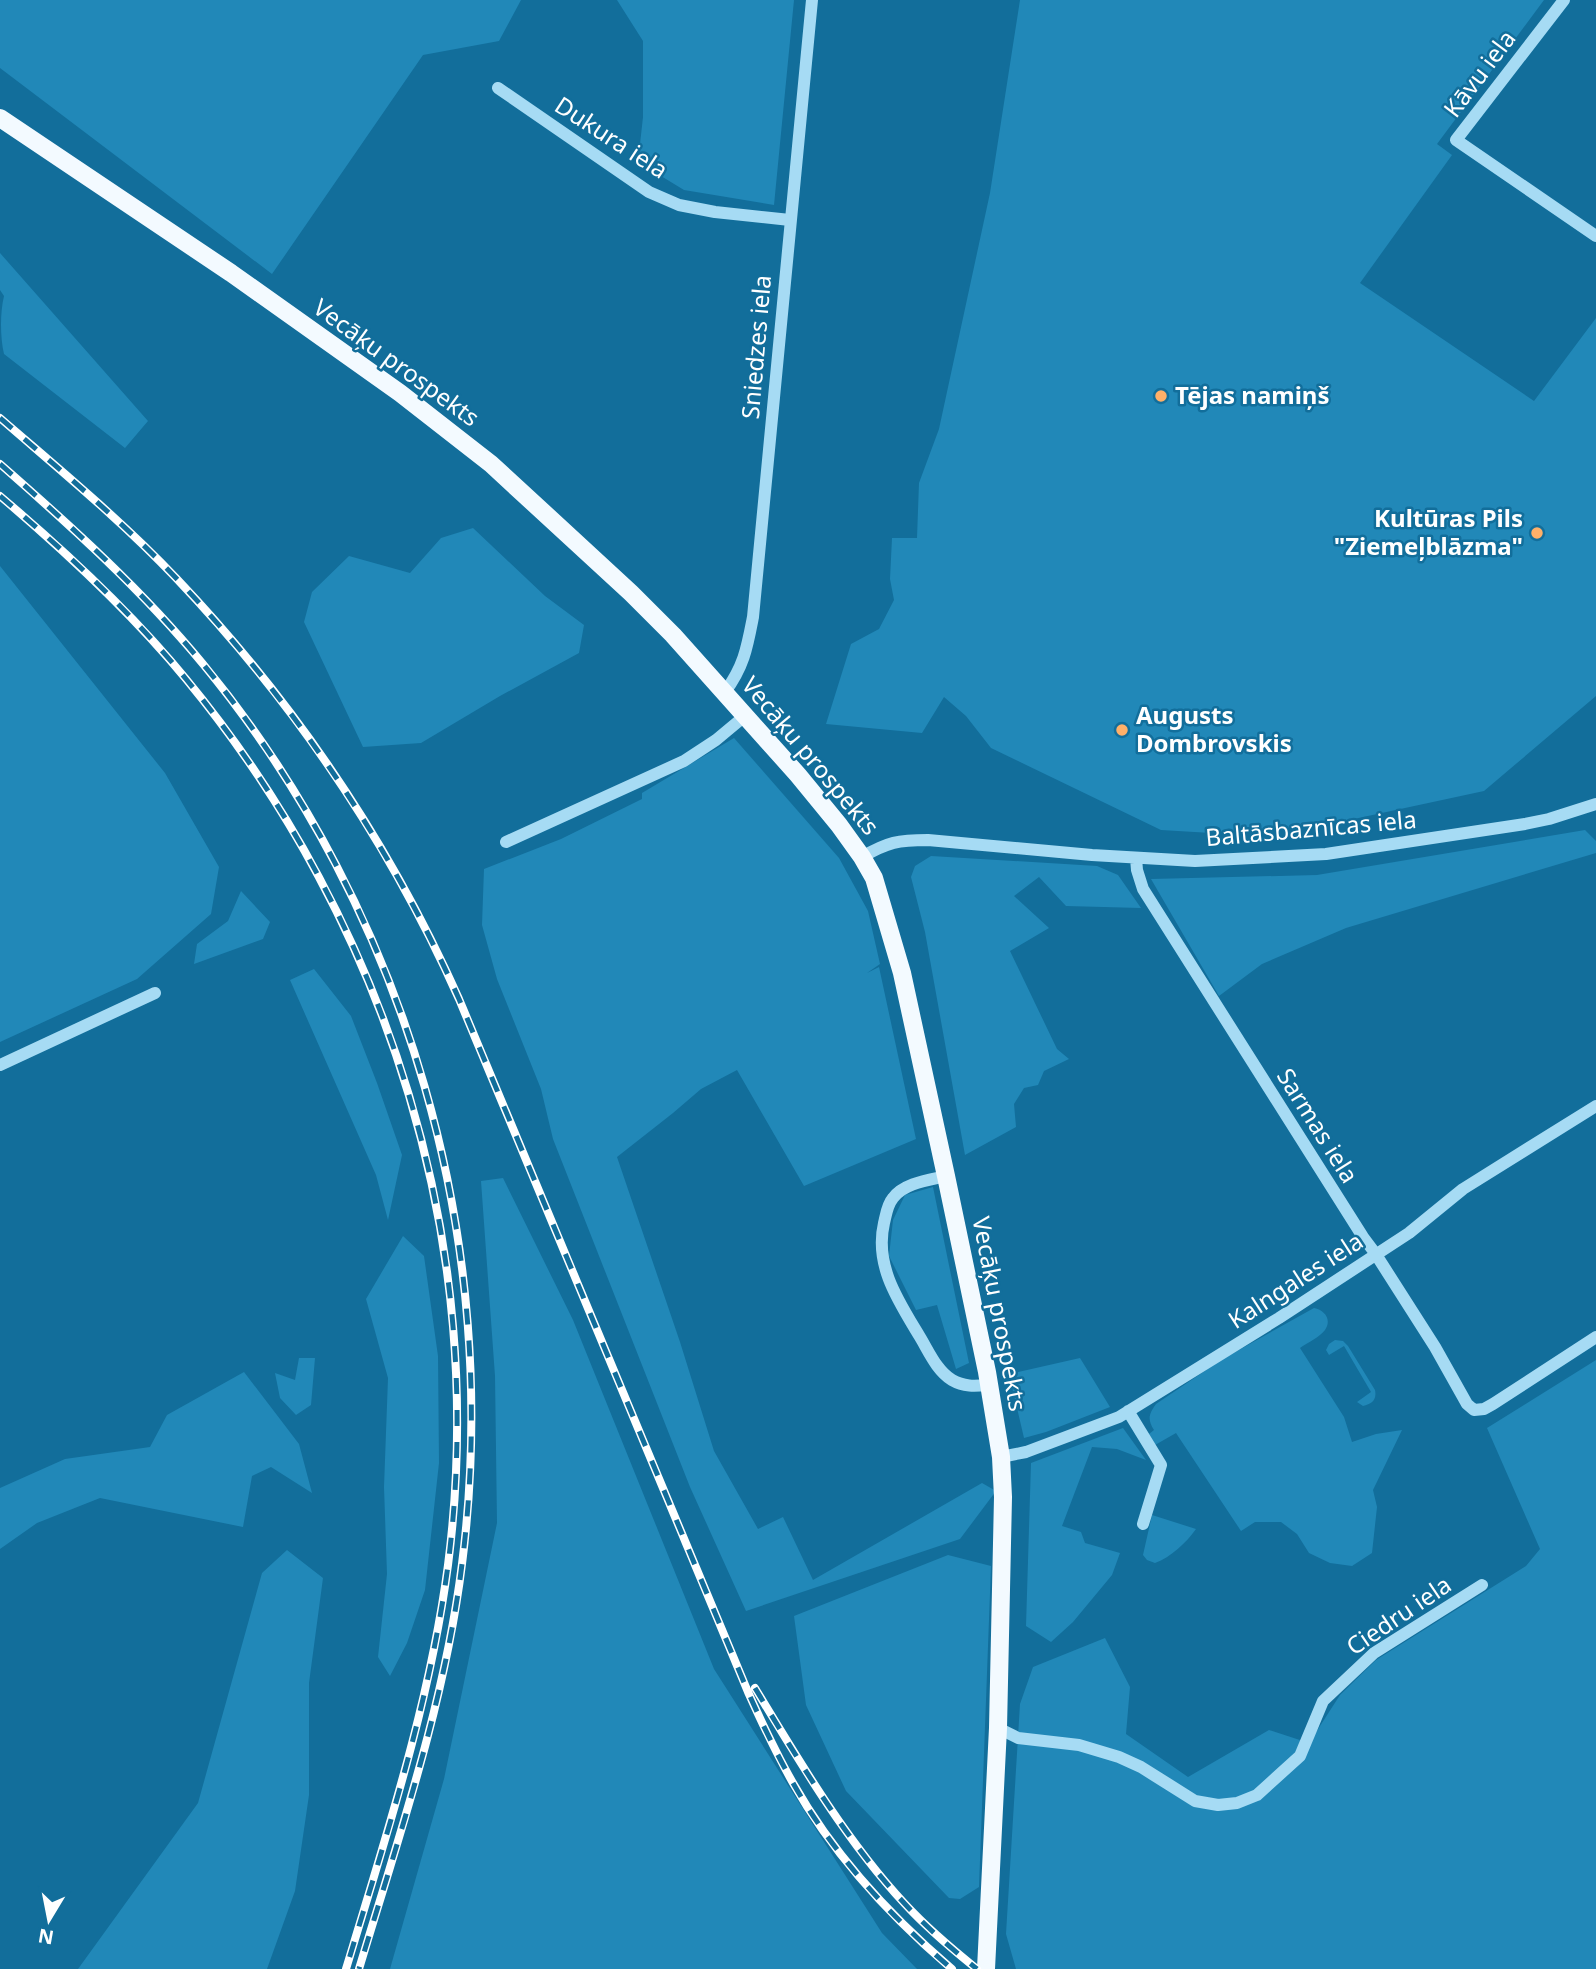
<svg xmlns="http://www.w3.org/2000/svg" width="1596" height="1969" viewBox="0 0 1596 1969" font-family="'Noto Sans',sans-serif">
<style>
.green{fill:#2188b8}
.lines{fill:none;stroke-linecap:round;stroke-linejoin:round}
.minor{stroke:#a6dbf4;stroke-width:12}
.major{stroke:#f3faff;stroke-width:18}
.rail-casing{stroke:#fff;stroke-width:8}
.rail{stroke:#126e9b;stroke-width:5;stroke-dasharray:16;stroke-linecap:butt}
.poi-dot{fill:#ffb069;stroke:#126e9b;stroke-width:2.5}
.labels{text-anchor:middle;stroke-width:5;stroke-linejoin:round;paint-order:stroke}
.street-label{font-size:24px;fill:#fff;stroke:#126e9b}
.poi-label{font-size:24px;font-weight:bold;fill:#fff;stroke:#126e9b;text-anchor:start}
</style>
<rect width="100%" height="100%" fill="#126e9b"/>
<path class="green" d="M 0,0 L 521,0 L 499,41 L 423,55 L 272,274 L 0,68 Z
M 617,0 L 794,0 L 774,205 L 684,190 L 638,162 L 643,117 L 643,41 Z
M 1020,0 L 1544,0 L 1437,144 L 1452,155 L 1360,283 L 1534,401 L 1596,318 L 1596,696 L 1484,791 L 1326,825 L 1228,834 L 1161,830 L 991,748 L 966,716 L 944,697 L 922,733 L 826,724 L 851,644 L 879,629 L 894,600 L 890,579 L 892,538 L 917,538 L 919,483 L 939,429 L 990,193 Z
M 0,253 L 148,421 L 125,448 L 4,354 C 0,337 0,312 4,296 L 0,290 Z
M 473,528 L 545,596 L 584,625 L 579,653 L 500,696 L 421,743 L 363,747 L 304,622 L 312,592 L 349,556 L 410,573 L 441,538 Z
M 0,566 L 165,773 L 219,867 L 211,914 L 137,979 L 0,1042 Z
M 734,738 L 839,858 L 868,911 L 880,964 L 867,973 L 879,967 L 916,1139 L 804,1186 L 737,1070 L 701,1089 L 673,1113 L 617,1157 L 680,1342 L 714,1451 L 758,1529 L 783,1517 L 813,1580 L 982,1483 L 996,1491 L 960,1539 L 746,1611 L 690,1487 L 553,1139 L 541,1089 L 497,979 L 482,925 L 484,869 L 561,839 L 642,799 L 642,793 Z
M 1585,830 L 1596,841 L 1596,853 L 1346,928 L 1262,964 L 1219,996 L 1151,879 L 1317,875 Z
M 931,856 L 1097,866 L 1118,875 L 1141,908 L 1066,906 L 1039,877 L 1014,896 L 1049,928 L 1010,951 L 1057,1049 L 1069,1059 L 1044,1071 L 1038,1085 L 1024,1088 L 1014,1104 L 1016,1127 L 965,1155 L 925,932 L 911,877 L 915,866 Z
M 241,891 L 270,922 L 263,939 L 194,964 L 197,944 L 228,921 Z
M 314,969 L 351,1016 L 377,1083 L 402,1155 L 388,1220 L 376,1175 L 290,980 Z
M 503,1178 L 573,1320 L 714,1669 L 882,1933 L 917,1969 L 390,1969 L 444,1779 L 497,1523 L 495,1376 L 481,1181 Z
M 933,1187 L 969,1363 L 956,1369 L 937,1305 L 916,1310 L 889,1256 L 893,1220 L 905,1195 Z
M 403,1236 L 424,1256 L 438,1356 L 439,1463 L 425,1590 L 407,1643 L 390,1676 L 378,1657 L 387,1574 L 384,1487 L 388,1378 L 366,1299 Z
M 1314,1308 C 1325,1310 1332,1320 1325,1330 C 1320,1337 1307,1343 1300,1348 L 1344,1417 L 1352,1442 L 1376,1434 L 1402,1430 L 1373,1490 L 1377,1507 L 1372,1553 L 1352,1566 L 1330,1563 L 1309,1553 L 1297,1534 L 1281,1522 L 1255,1522 L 1241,1531 L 1176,1433 L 1155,1445 L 1149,1434 L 1154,1430 C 1147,1419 1149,1414 1156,1404 L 1221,1360 Z
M 1335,1340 L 1343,1341 L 1348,1346 L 1375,1390 C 1377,1400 1372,1404 1363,1406 L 1357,1402 L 1371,1392 L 1344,1346 L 1329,1355 L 1326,1350 L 1329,1344 Z
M 299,1358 L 315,1358 L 311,1405 L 296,1415 L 280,1398 L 275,1373 L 295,1380 Z
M 1080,1358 L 1110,1407 L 1046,1432 L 1024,1438 L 1009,1374 Z
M 1596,1360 L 1596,1969 L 1016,1969 L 1006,1934 L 1020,1704 L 1033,1667 L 1105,1638 L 1130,1687 L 1126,1734 L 1188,1777 L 1269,1730 L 1309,1743 L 1340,1695 L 1376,1660 L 1526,1566 L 1540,1549 L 1487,1428 Z
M 244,1372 L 299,1444 L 312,1493 L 271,1467 L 252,1476 L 243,1527 L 100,1498 L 37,1523 L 0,1549 L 0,1488 L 65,1459 L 150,1447 L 167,1415 Z
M 1123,1428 L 1146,1460 L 1117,1449 L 1092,1447 L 1062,1526 L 1081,1532 L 1085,1543 L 1120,1553 L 1112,1575 L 1073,1622 L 1051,1642 L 1026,1626 L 1031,1463 Z
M 1152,1515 L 1196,1529 C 1186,1543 1171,1557 1155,1563 L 1147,1560 L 1143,1555 Z
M 287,1550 L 323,1578 L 309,1683 L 309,1795 L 295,1891 L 267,1969 L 78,1969 L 198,1803 L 262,1573 Z
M 948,1555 L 991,1566 L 979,1887 L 960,1899 L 949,1898 L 846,1791 L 806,1705 L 794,1616 Z"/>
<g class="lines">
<path class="minor" d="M 1564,0 L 1456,140 L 1596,236
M 498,88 L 649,192 L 679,205 L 715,212 L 790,220
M 725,692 C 744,666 747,648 753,617 L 812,0
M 506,842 L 684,761 L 716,740 L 746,715
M 862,857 C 888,842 898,840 928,840 L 1092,855 L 1195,861 L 1326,854 L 1525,824 L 1549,819 L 1596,804
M 1136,858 L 1137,870 L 1143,889 L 1363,1237 L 1375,1253 L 1435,1347 L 1467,1404 L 1474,1410 L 1484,1409 L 1493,1404 L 1596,1337
M 0,1065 L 155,993
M 946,1176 C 929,1180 904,1183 893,1198 C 887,1205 886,1215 884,1223 C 874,1266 899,1302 920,1337 C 929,1352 937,1371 952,1380 C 964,1387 975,1386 988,1385
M 1128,1411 L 1161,1465 L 1143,1524
M 1001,1457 L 1026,1452 L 1119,1417 L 1279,1318 L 1409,1233 L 1463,1189 L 1596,1106
M 998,1728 L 1018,1738 L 1079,1745 L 1119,1757 L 1141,1767 L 1195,1801 L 1218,1805 L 1237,1803 L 1257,1795 L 1300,1756 L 1323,1701 L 1374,1653 L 1482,1585"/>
<path class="major" d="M 0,118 L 231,273 L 400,393 L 491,464 L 631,593 L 673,635 L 798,775 L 839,825 L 862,857 L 874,878 L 902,973 L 946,1176 L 987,1372 L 1001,1457 L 1003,1497 L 998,1728 L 986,1969"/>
<defs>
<path id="rail" d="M 0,418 C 60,470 122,521 176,578 C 293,701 390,844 459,999 L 748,1692 C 762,1723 776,1753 793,1783 C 833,1854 890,1916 952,1969
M 0,464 C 72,527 142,590 203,664 C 408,912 503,1244 462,1564 C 445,1702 399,1836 359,1969
M 0,496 C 66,552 131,612 186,679 C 390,926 489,1246 448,1565 C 430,1703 386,1836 346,1969
M 755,1688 C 799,1761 847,1842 905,1904 C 927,1928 952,1949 977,1969"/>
</defs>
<use href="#rail" class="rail-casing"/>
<use href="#rail" class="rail"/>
</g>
<g class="poi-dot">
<circle cx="1161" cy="396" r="7"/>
<circle cx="1537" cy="533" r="7"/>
<circle cx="1122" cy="730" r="7"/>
</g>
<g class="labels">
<g class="street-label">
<text transform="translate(1480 74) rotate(-53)" y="8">Kāvu iela</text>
<text transform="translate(611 138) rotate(33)" y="8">Dukura iela</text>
<text transform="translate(757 347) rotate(-85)" y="8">Sniedzes iela</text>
<text transform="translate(396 363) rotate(36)" y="8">Vecāķu prospekts</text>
<text transform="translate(810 756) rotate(50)" y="8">Vecāķu prospekts</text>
<text transform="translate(1311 829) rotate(-5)" y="8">Baltāsbaznīcas iela</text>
<text transform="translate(1317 1126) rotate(58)" y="8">Sarmas iela</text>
<text transform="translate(1296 1281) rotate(-33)" y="8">Kalngales iela</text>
<text transform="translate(999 1314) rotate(79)" y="8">Vecāķu prospekts</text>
<text transform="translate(1399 1616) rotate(-34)" y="8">Ciedru iela</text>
</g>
<g class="poi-label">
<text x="1175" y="404">Tējas namiņš</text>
<text x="1523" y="527" text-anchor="end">Kultūras Pils<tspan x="1523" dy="28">"Ziemeļblāzma"</tspan></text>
<text x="1136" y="724">Augusts<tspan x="1136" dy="28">Dombrovskis</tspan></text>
</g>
</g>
<g transform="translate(49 1920) rotate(190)" stroke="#126e9b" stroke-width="5" paint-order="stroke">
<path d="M0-5L12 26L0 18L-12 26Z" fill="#ffffff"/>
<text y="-10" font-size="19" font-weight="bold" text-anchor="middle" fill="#ffffff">N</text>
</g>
</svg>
